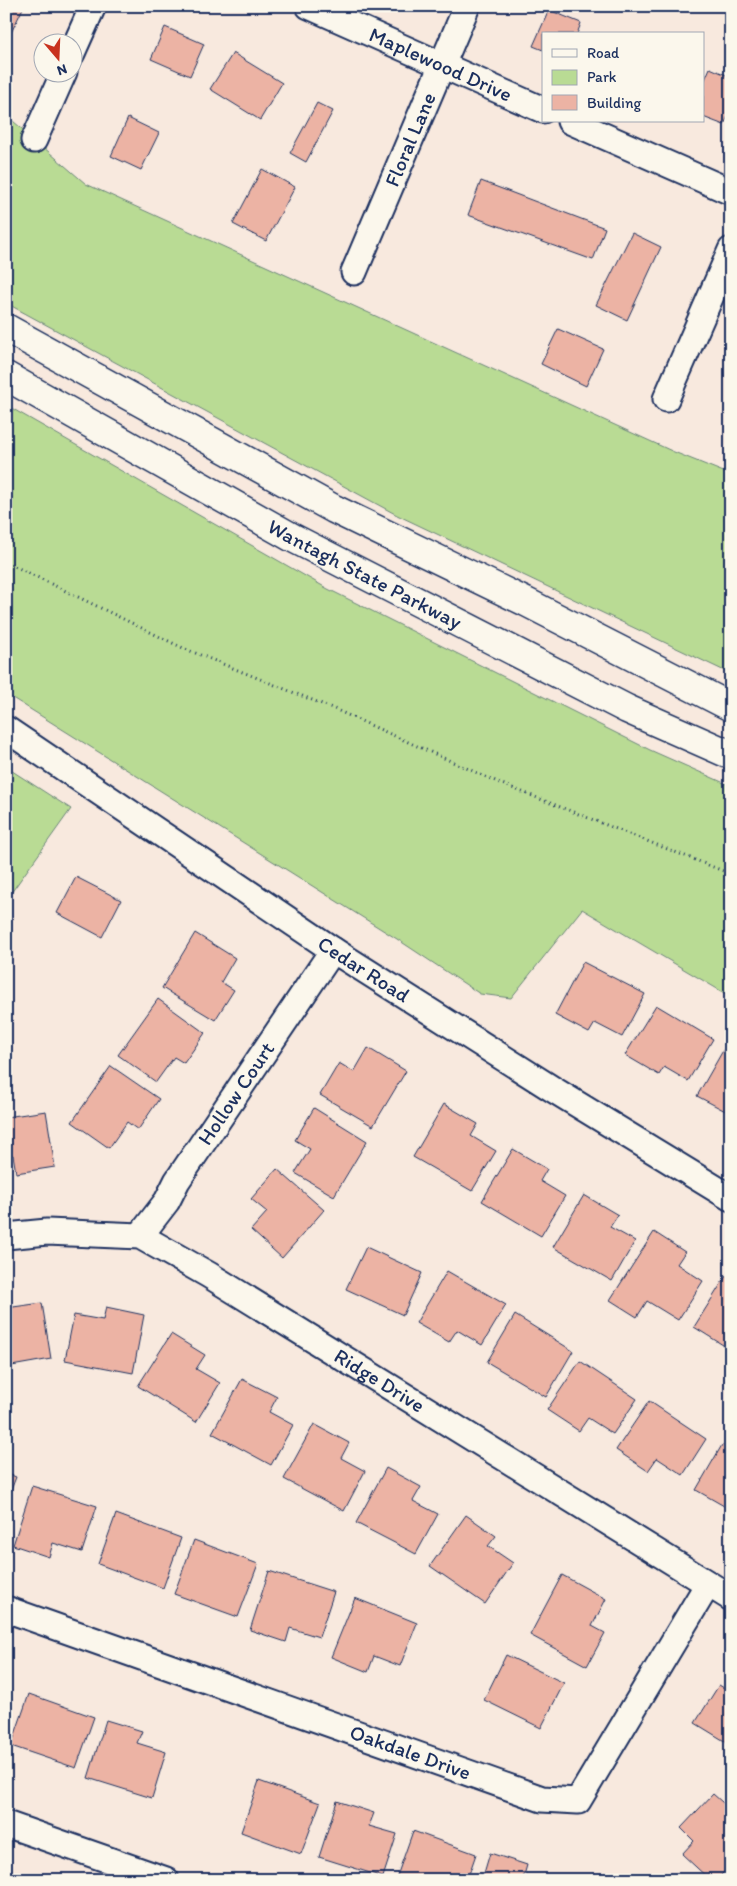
<svg xmlns="http://www.w3.org/2000/svg" width="737" height="1886" viewBox="0 0 737 1886" font-family="Itim,sans-serif">
<style>
.green{fill:#b9db94;stroke:#6a8579}
.building{fill:#ecb3a4;stroke:#1b2f5e}
.lines{fill:none;stroke-linecap:round;stroke-linejoin:round}
.minor-casing{stroke:#1b2f5e;stroke-width:29}
.motorway-casing{stroke:#1b2f5e;stroke-width:31}
.path{stroke:#1b2f5e;stroke-width:3;stroke-dasharray:1 4;stroke-linecap:butt}
.minor{stroke:#fbf7ec;stroke-width:25}
.motorway{stroke:#fbf7ec;stroke-width:28}
.labels{text-anchor:middle;stroke-width:4.5;stroke-linejoin:round;paint-order:stroke}
.street-label{font-size:21px;fill:#1b2f5e;stroke:#fbf7ec}
</style>
<rect width="100%" height="100%" fill="#f8e9de"/>
<filter id="ink" filterUnits="userSpaceOnUse"><feTurbulence type="fractalNoise" baseFrequency=".02" numOctaves="2"/><feDisplacementMap in="SourceGraphic" scale="10" xChannelSelector="R" yChannelSelector="G"/><feConvolveMatrix kernelMatrix="1 2 1 2 8 2 1 2 1" color-interpolation-filters="sRGB"/></filter>
<g filter="url(#ink)">
<path class="green" d="M 6,115 L 86,184 L 674,452 L 731,475 L 731,674 L 397,515 L 6,303 Z
M 6,405 L 328,589 L 650,750 L 731,786 L 731,997 L 582,909 L 511,998 L 480,994 L 397,939 L 6,694 Z
M 6,767 L 71,809 L 6,900 Z"/>
<path class="building" d="M 6,6 L 24,6 L 6,43 Z
M 549,10 L 581,23 L 577,34 L 543,34 L 543,50 L 533,46 Z
M 165,27 L 204,44 L 190,76 L 151,59 Z
M 233,53 L 282,83 L 260,120 L 210,89 Z
M 710,68 L 731,77 L 731,109 L 724,125 L 703,117 L 703,84 Z
M 317,103 L 333,111 L 306,162 L 290,153 Z
M 128,118 L 159,133 L 141,170 L 111,156 Z
M 262,169 L 295,187 L 266,241 L 233,224 Z
M 481,181 L 605,228 L 593,260 L 468,215 Z
M 632,233 L 661,247 L 627,320 L 596,305 Z
M 558,329 L 603,349 L 586,386 L 541,364 Z
M 76,877 L 121,900 L 102,937 L 57,913 Z
M 195,933 L 235,958 L 221,982 L 234,990 L 215,1020 L 162,988 Z
M 583,962 L 645,994 L 622,1037 L 595,1023 L 589,1033 L 555,1015 Z
M 158,999 L 205,1033 L 184,1063 L 174,1057 L 156,1082 L 118,1055 Z
M 656,1005 L 713,1039 L 688,1081 L 664,1067 L 659,1075 L 625,1055 Z
M 725,1047 L 731,1050 L 731,1114 L 697,1096 Z
M 368,1048 L 406,1071 L 373,1126 L 320,1095 L 339,1063 L 354,1072 Z
M 111,1066 L 159,1099 L 138,1130 L 127,1122 L 109,1148 L 72,1122 Z
M 444,1104 L 478,1124 L 471,1136 L 496,1151 L 472,1191 L 413,1157 Z
M 314,1108 L 367,1141 L 334,1196 L 295,1173 L 310,1149 L 295,1140 Z
M 46,1111 L 55,1167 L 16,1173 L 13,1155 L 6,1156 L 6,1117 Z
M 513,1149 L 547,1169 L 540,1181 L 565,1196 L 541,1236 L 482,1201 Z
M 277,1169 L 324,1210 L 282,1258 L 251,1230 L 267,1212 L 251,1199 Z
M 584,1195 L 618,1215 L 610,1227 L 635,1241 L 612,1281 L 553,1247 Z
M 654,1232 L 685,1252 L 677,1264 L 703,1281 L 678,1320 L 647,1301 L 637,1317 L 610,1300 Z
M 366,1247 L 422,1273 L 403,1315 L 346,1289 Z
M 447,1271 L 506,1305 L 482,1345 L 457,1330 L 449,1342 L 416,1323 Z
M 726,1276 L 731,1279 L 731,1350 L 694,1327 Z
M 42,1303 L 51,1359 L 6,1367 L 6,1308 Z
M 106,1307 L 144,1315 L 133,1373 L 65,1360 L 74,1315 L 103,1320 Z
M 515,1315 L 573,1351 L 546,1397 L 487,1362 Z
M 171,1334 L 205,1355 L 196,1369 L 220,1383 L 196,1422 L 138,1386 Z
M 580,1361 L 637,1399 L 613,1434 L 588,1418 L 579,1431 L 547,1410 Z
M 242,1379 L 277,1397 L 269,1412 L 293,1425 L 271,1465 L 212,1433 Z
M 649,1401 L 706,1439 L 683,1475 L 657,1458 L 648,1471 L 616,1450 Z
M 314,1424 L 349,1443 L 341,1458 L 365,1471 L 344,1511 L 284,1479 Z
M 722,1445 L 731,1449 L 731,1510 L 696,1490 Z
M 386,1468 L 421,1487 L 413,1501 L 438,1514 L 416,1554 L 356,1523 Z
M 6,1473 L 16,1477 L 6,1503 Z
M 32,1486 L 97,1506 L 82,1552 L 53,1543 L 49,1557 L 13,1545 Z
M 116,1514 L 181,1538 L 163,1588 L 98,1564 Z
M 466,1515 L 496,1536 L 488,1546 L 513,1563 L 485,1604 L 430,1566 Z
M 194,1540 L 258,1564 L 238,1617 L 174,1594 Z
M 269,1571 L 334,1592 L 319,1637 L 290,1628 L 286,1642 L 250,1630 Z
M 562,1575 L 606,1599 L 592,1626 L 605,1633 L 587,1666 L 530,1635 Z
M 355,1598 L 417,1623 L 400,1666 L 374,1656 L 368,1672 L 331,1657 Z
M 506,1655 L 564,1683 L 541,1728 L 484,1700 Z
M 719,1685 L 731,1692 L 731,1745 L 695,1723 Z
M 29,1694 L 94,1717 L 76,1768 L 11,1746 Z
M 106,1720 L 142,1731 L 137,1743 L 166,1752 L 152,1798 L 88,1778 Z
M 259,1781 L 320,1803 L 301,1854 L 241,1832 Z
M 713,1794 L 731,1810 L 731,1865 L 716,1880 L 710,1880 L 682,1854 L 694,1841 L 681,1828 Z
M 337,1801 L 374,1813 L 369,1826 L 397,1834 L 383,1877 L 319,1857 Z
M 413,1831 L 476,1854 L 467,1880 L 396,1879 Z
M 490,1853 L 527,1865 L 523,1879 L 526,1880 L 482,1880 Z"/>
<g class="lines">
<defs>
<g id="minor">
<path id="s1" d="M 309,6 L 543,110"/>
<path d="M 72,53 L 93,6"/>
<path d="M 570,121 L 731,192"/>
<path d="M 34,140 L 64,72"/>
<path id="s2" d="M 354,272 L 467,6"/>
<path d="M 666,399 L 731,250"/>
<path id="s3" d="M 6,729 L 333,950 L 554,1090 L 731,1198"/>
<path id="s4" d="M 6,1236 L 47,1232 L 140,1236 L 209,1275 L 731,1598"/>
<path id="s5" d="M 140,1236 L 167,1201 L 177,1181 L 333,950"/>
<path id="s6" d="M 6,1609 L 542,1799 L 578,1801 L 708,1584"/>
<path d="M 6,1824 L 166,1880"/>
</g>
<g id="motorway">
<path d="M 6,328 L 334,509 L 526,602 L 731,707"/>
<path id="s7" d="M 6,376 L 293,538 L 627,709 L 731,755"/>
</g>
</defs>
<use href="#minor" class="minor-casing"/>
<use href="#motorway" class="motorway-casing"/>
<path class="path" d="M 6,562 L 183,648 L 332,708 L 502,784 L 731,874"/>
<use href="#minor" class="minor"/>
<use href="#motorway" class="motorway"/>
</g>
</g>
<g class="labels">
<g class="street-label">
<text dy="7" stroke="none"><textPath href="#s1" startOffset="144">Maplewood Drive</textPath></text>
<text dy="7" stroke="none"><textPath href="#s2" startOffset="144">Floral Lane</textPath></text>
<text dy="7" stroke="none"><textPath href="#s7" startOffset="410">Wantagh State Parkway</textPath></text>
<text dy="7" stroke="none"><textPath href="#s3" startOffset="431">Cedar Road</textPath></text>
<text dy="7" stroke="none"><textPath href="#s5" startOffset="172">Hollow Court</textPath></text>
<text dy="7" stroke="none"><textPath href="#s4" startOffset="414">Ridge Drive</textPath></text>
<text dy="7" stroke="none"><textPath href="#s6" startOffset="429">Oakdale Drive</textPath></text>
</g>
</g>
<rect width="737" height="1886" fill="none" stroke="#fbf7ec" stroke-width="25"/>
<rect x="12" y="12" width="712" height="1861" fill="none" stroke="#1b2f5e" stroke-width="2" filter="url(#ink)"/>
<rect x="542" y="32" width="162" height="90" fill="#fbf7ec" stroke="#a1a7b3"/>
<rect x="552" y="49" width="25" height="8" fill="#fbf7ec" stroke="#a1a7b3"/>
<text x="587" y="58" font-size="15" fill="#1b2f5e">Road</text>
<rect x="552" y="70" width="25" height="15" fill="#b9db94" stroke="#a1a7b3"/>
<text x="587" y="82" font-size="15" fill="#1b2f5e">Park</text>
<rect x="552" y="95" width="25" height="15" fill="#ecb3a4" stroke="#a1a7b3"/>
<text x="587" y="108" font-size="15" fill="#1b2f5e">Building</text>
<g transform="translate(58 58) rotate(161)"><circle r="24" fill="#fbf7ec" stroke="#a1a7b3"/>
<path d="M0-4L9 19L0 12L-9 19Z" fill="#c8321e"/>
<text y="-8" font-size="14" font-weight="bold" text-anchor="middle" fill="#1b2f5e">N</text>
</g>
</svg>
